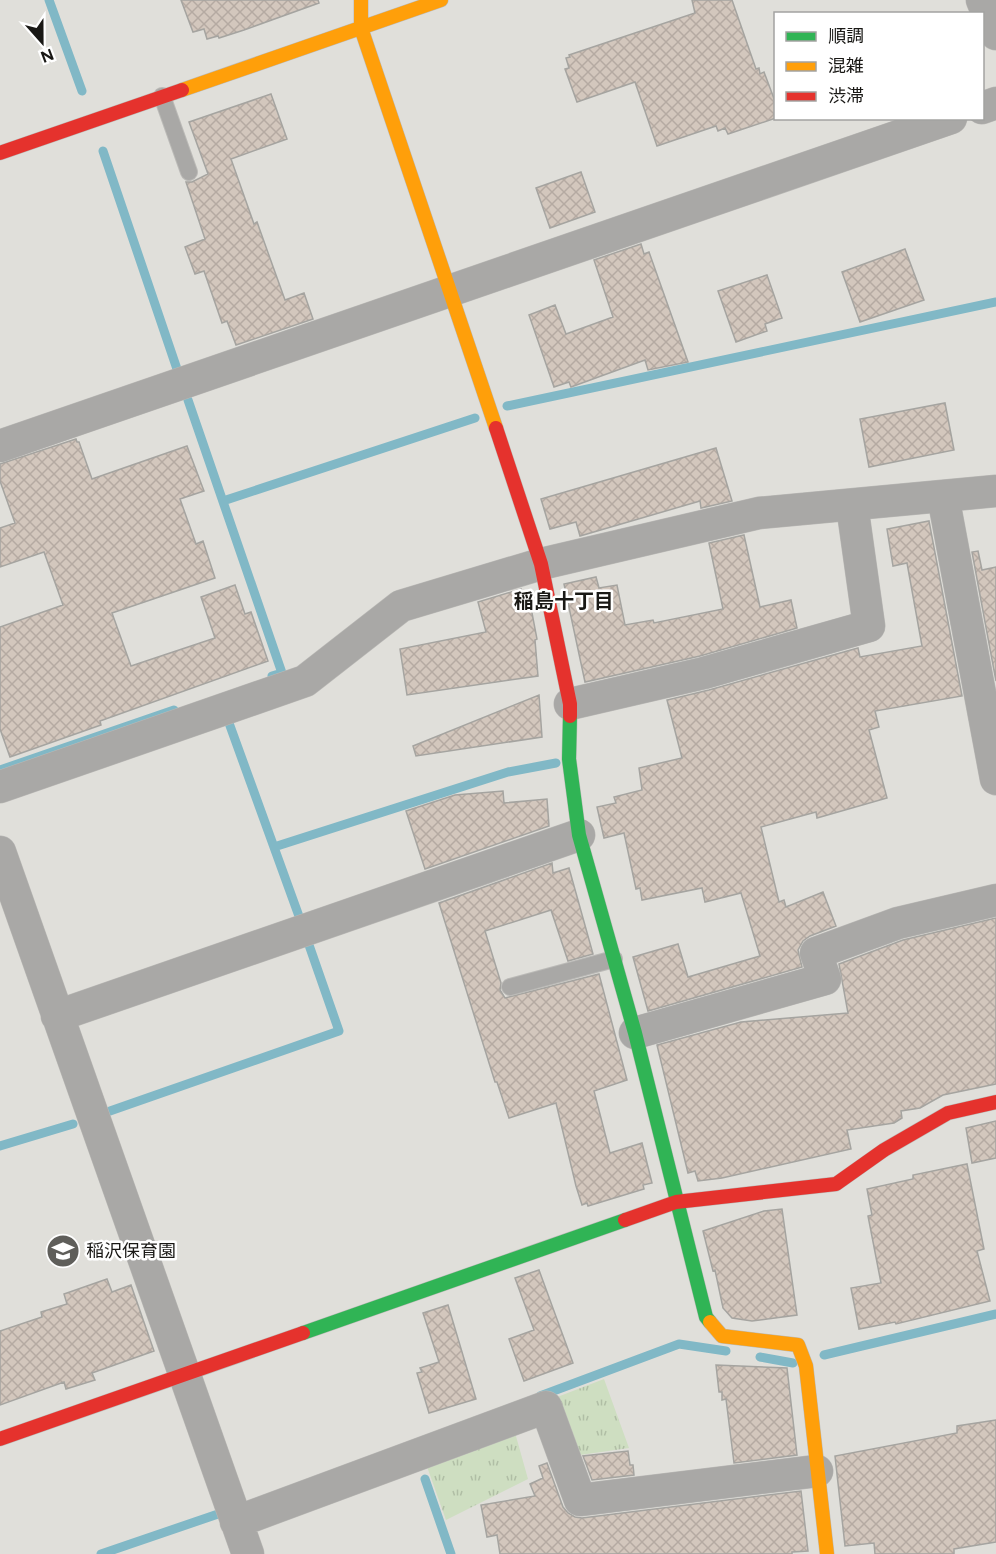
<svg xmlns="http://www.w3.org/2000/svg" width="996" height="1554" viewBox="0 0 996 1554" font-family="Figtree,'Noto Sans JP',sans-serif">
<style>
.grass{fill:url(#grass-tufts)}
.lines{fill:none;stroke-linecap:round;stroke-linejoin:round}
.stream{stroke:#81b8c6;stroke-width:9}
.building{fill:url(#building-cross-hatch);stroke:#a5a4a0;stroke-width:1.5}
.lane-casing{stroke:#bbbab7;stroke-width:18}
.street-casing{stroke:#bbbab7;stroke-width:33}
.fast-casing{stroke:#bbbab7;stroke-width:15}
.slow-casing{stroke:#bbbab7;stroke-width:15}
.jam-casing{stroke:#bbbab7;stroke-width:15}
.lane{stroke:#a9a8a6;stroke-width:16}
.street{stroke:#a9a8a6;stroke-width:32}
.fast{stroke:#30b455;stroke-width:14}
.slow{stroke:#ff9f0a;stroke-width:14}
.jam{stroke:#e5322d;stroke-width:14}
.labels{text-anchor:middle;stroke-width:5;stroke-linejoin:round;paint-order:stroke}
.poi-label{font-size:18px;fill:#191815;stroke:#fff;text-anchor:start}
.neighbourhood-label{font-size:20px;font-weight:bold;fill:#191815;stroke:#fff}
</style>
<defs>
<pattern id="grass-tufts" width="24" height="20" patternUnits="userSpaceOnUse" patternTransform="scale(1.5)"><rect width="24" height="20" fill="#cedec1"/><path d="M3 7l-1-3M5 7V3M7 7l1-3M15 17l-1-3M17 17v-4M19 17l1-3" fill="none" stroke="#b0bea5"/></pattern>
<pattern id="building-cross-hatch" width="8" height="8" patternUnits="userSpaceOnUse" patternTransform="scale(1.5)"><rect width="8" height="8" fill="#d3c7bd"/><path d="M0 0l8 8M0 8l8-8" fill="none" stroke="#b5aaa2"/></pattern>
</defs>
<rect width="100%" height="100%" fill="#e0dfda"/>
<path class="grass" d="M 604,1379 L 629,1448 L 573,1456 L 552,1399 Z
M 514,1429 L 528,1479 L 446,1520 L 425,1461 Z"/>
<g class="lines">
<path class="stream" d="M 49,0 L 82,91
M 103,151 L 177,369
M 188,400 L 282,673 L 272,676
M 507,406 L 996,302
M 223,501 L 475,418
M 229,723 L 300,919
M 0,770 L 174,710
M 274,847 L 508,772 L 556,763
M 110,1111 L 339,1031 L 309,945
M 0,1146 L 73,1124
M 824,1355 L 996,1314
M 760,1357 L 793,1363
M 540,1396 L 679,1344 L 726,1351
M 425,1479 L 451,1554
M 101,1554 L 221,1513"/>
</g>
<path class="building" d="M 181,0 L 318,0 L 319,3 L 244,30 L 219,38 L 218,36 L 207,39 L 204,29 L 193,32 Z
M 692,0 L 732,0 L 756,69 L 759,68 L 760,74 L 764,72 L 776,104 L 776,118 L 728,134 L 725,128 L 718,131 L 716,126 L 657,146 L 635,82 L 577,102 L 565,69 L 569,68 L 566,58 L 570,57 L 569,55 L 695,13 Z
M 271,94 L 287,139 L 231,159 L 254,224 L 257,222 L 285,300 L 304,293 L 313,319 L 236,345 L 227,321 L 222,323 L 204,271 L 195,274 L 185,247 L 205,239 L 186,182 L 192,182 L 208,174 L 189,122 Z
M 581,172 L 595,212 L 550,228 L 536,188 Z
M 641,244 L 644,254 L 649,252 L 688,362 L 648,370 L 645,360 L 571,387 L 569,382 L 554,387 L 529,315 L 555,305 L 566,334 L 613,317 L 594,260 Z
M 905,249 L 924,300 L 860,322 L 842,272 Z
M 767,275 L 782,318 L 765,324 L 767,331 L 736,342 L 718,291 Z
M 945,403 L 954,450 L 869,467 L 860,419 Z
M 76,439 L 77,442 L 79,442 L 92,479 L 187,446 L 204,491 L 180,499 L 196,544 L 203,541 L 215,578 L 112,613 L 131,666 L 215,638 L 201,597 L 235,585 L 245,614 L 251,612 L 268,661 L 100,721 L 101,725 L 10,757 L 0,729 L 0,627 L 63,605 L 44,552 L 0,567 L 0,528 L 15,523 L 0,481 L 0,464 Z
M 716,448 L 732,501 L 701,508 L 700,501 L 580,536 L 576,522 L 550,529 L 541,499 Z
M 929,521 L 962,696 L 875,711 L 879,727 L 869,730 L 887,798 L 817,818 L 816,812 L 761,827 L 779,902 L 784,900 L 786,907 L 823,892 L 836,926 L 810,936 L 803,941 L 798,950 L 802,967 L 648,1011 L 633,957 L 678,944 L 688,977 L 760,956 L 741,893 L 705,902 L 702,888 L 642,900 L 640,888 L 636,889 L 624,833 L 604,838 L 597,807 L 616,803 L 614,797 L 642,790 L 639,768 L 682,758 L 667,700 L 709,690 L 858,648 L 860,657 L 922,646 L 907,563 L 893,566 L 887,529 Z
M 744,535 L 760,607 L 791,600 L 797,628 L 700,656 L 585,682 L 564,584 L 596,577 L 599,588 L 617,585 L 625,625 L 653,620 L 654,623 L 723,609 L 709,543 Z
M 978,551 L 982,570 L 996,567 L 996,681 L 972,552 Z
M 521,589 L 522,593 L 528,592 L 537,639 L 535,640 L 538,676 L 407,695 L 400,649 L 486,632 L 478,602 Z
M 539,695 L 542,737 L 416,756 L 413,746 Z
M 503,791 L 504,803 L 547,799 L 549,826 L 425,869 L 406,811 L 455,795 Z
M 552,863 L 553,873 L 569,868 L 593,954 L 568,961 L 551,910 L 485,931 L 501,983 L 500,990 L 505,998 L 599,974 L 627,1080 L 594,1091 L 610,1153 L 642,1143 L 652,1183 L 643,1185 L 644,1189 L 588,1206 L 587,1203 L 582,1205 L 576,1186 L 556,1103 L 509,1118 L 497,1082 L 495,1082 L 490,1066 L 439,903 Z
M 996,918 L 996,1084 L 943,1095 L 920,1108 L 901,1111 L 902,1118 L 894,1123 L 847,1130 L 851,1149 L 722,1178 L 698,1181 L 695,1171 L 688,1173 L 657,1045 L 741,1022 L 848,1013 L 839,964 L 903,940 Z
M 996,1121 L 996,1158 L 972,1163 L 966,1128 Z
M 967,1164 L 984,1249 L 977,1251 L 990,1301 L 896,1324 L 895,1322 L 859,1329 L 851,1288 L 881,1283 L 868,1216 L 872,1215 L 867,1189 L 913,1179 L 913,1175 Z
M 782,1209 L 797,1315 L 752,1321 L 732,1318 L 723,1308 L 715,1270 L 713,1271 L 703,1231 L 764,1211 Z
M 539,1270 L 573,1363 L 524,1381 L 509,1339 L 534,1330 L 515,1278 Z
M 107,1279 L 112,1292 L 131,1285 L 154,1351 L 92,1373 L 95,1380 L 66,1389 L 64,1382 L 0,1405 L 0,1331 L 42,1317 L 41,1312 L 67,1304 L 64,1294 Z
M 448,1305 L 476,1399 L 429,1413 L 417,1373 L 422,1372 L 420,1368 L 439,1362 L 423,1313 Z
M 716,1365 L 787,1368 L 797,1455 L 734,1463 L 726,1399 L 722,1400 L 722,1392 L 719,1392 Z
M 996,1420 L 996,1542 L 954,1549 L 954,1554 L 875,1554 L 874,1543 L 845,1546 L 835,1456 L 957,1433 L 957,1426 Z
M 628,1451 L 630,1465 L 633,1465 L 634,1475 L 592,1480 L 583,1456 Z
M 547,1463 L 563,1507 L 568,1513 L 575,1517 L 582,1518 L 801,1491 L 808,1551 L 792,1552 L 792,1554 L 500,1554 L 497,1535 L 487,1537 L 481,1505 L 535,1496 L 530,1484 L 543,1478 L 539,1466 Z"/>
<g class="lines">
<defs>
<path id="lane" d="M 162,96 L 189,172
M 510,987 L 614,959"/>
<path id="street" d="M 982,0 L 996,34
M 982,108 L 996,103
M 0,446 L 951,118
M 943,496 L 996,779
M 570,704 L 704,673 L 869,626 L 852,505
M 0,787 L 305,681 L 401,606 L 541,564 L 759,513 L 996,491
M 0,852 L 248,1554
M 57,1016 L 579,835
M 635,1033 L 825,979 L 816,953 L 898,923 L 996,900
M 236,1522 L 546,1407 L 580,1500 L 817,1471"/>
<path id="fast" d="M 570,716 L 569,759 L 579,835 L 635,1033 L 706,1317 L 710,1322
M 303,1333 L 625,1220"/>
<path id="slow" d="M 361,0 L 361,28 L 496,428
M 182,90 L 441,0
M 710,1322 L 722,1336 L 798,1345 L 806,1366 L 827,1554"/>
<path id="jam" d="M 0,153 L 182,90
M 496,428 L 541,564 L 570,704 L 570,716
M 625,1220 L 676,1202 L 836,1184 L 884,1150 L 948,1113 L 996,1102
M 0,1439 L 303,1333"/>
</defs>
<use href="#lane" class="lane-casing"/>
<use href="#street" class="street-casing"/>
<use href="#fast" class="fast-casing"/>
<use href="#slow" class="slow-casing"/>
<use href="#jam" class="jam-casing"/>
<use href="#lane" class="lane"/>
<use href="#street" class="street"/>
<use href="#fast" class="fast"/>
<use href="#slow" class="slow"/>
<use href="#jam" class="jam"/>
</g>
<defs>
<symbol id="school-disc" viewBox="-11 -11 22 22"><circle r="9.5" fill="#5f5e5a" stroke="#fff"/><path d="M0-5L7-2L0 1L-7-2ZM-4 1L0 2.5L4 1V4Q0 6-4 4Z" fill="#fff"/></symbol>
</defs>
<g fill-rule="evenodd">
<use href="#school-disc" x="44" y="1232" width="38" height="38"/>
</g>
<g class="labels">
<g class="poi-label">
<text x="86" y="1257">稲沢保育園</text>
</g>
<g class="neighbourhood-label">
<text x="564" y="608">稲島十丁目</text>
</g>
</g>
<rect x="774" y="12" width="210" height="108" fill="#ffffff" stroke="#a3a3a1" stroke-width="1.5"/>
<rect x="786" y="32" width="30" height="9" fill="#30b455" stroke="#a3a3a1" stroke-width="1.5"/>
<text x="828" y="42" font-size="18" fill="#191815">順調</text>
<rect x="786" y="62" width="30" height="9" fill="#ff9f0a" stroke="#a3a3a1" stroke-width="1.5"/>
<text x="828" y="72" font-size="18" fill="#191815">混雑</text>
<rect x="786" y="92" width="30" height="9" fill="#e5322d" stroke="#a3a3a1" stroke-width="1.5"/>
<text x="828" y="102" font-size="18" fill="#191815">渋滞</text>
<g transform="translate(42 42) rotate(159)" stroke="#ffffff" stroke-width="4.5" paint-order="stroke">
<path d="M0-4.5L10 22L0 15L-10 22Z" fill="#191815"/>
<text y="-9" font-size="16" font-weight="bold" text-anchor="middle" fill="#191815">N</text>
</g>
</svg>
